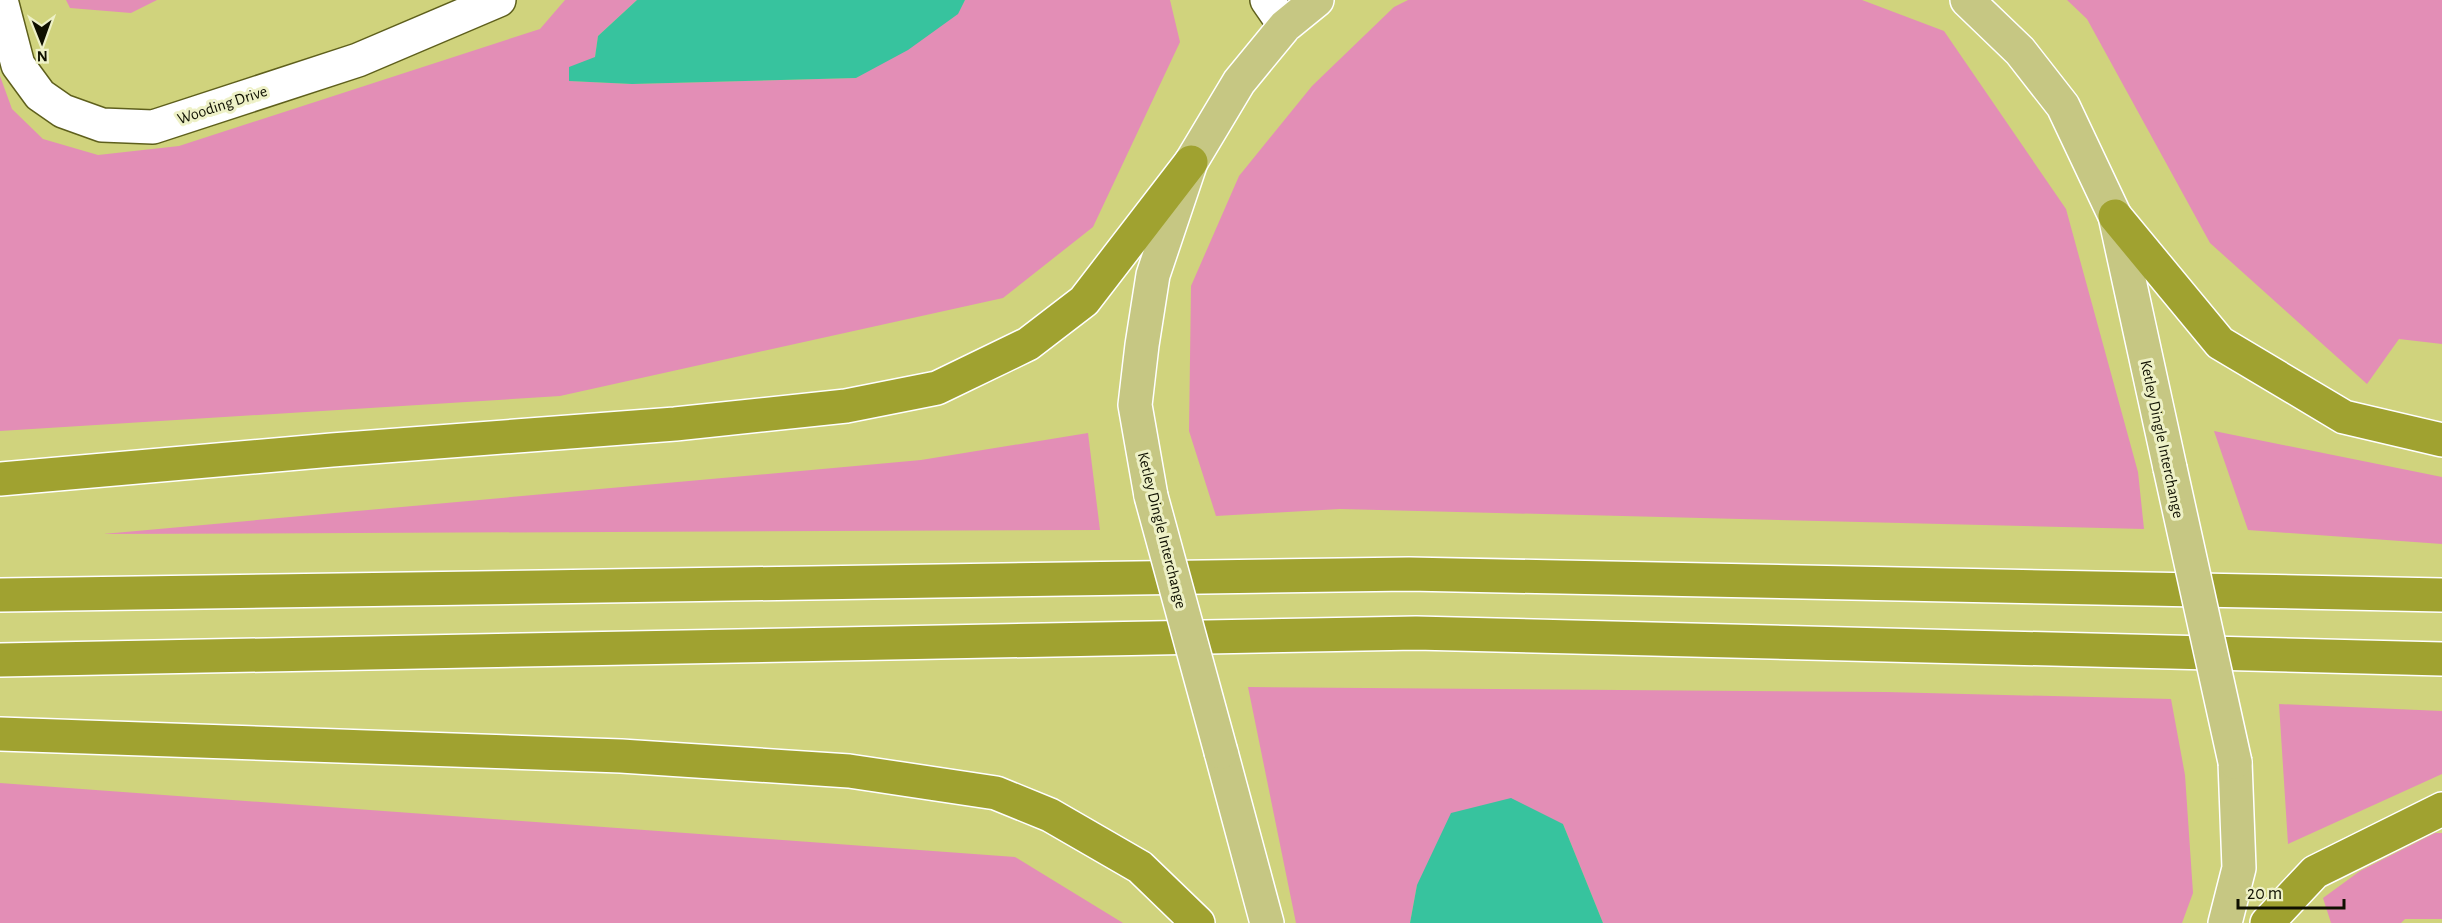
<svg xmlns="http://www.w3.org/2000/svg" width="2442" height="923" viewBox="0 0 2442 923" font-family="'Alegreya Sans',sans-serif">
<style>
.green{fill:#e38eb6}
.water{fill:#37c39e}
.lines{fill:none;stroke-linecap:round;stroke-linejoin:round}
.minor-casing{stroke:#5e5f1c;stroke-width:36}
.major-casing{stroke:#fff;stroke-width:36}
.highway-casing{stroke:#fff;stroke-width:36}
.minor{stroke:#fff;stroke-width:33}
.major{stroke:#c6c783;stroke-width:33}
.highway{stroke:#a0a230;stroke-width:33}
.major-bridge-casing{stroke:#fff;stroke-width:36;stroke-linecap:butt}
.major-bridge{stroke:#c6c783;stroke-width:33}
.labels{text-anchor:middle;stroke-width:6;stroke-linejoin:round;paint-order:stroke}
.street-label{font-size:16px;fill:#0f1000;stroke:#eef1c7}
</style>
<rect width="100%" height="100%" fill="#d0d37d"/>
<path class="green" d="M 66,0 L 157,0 L 131,13 L 70,8 Z
M 565,0 L 637,0 L 598,36 L 595,57 L 570,81 L 632,84 L 856,78 L 957,14 L 965,0 L 1170,0 L 1180,42 L 1093,227 L 1003,298 L 560,396 L 0,431 L 0,76 L 12,109 L 43,139 L 98,155 L 179,146 L 540,29 Z
M 1408,0 L 1862,0 L 1944,31 L 2066,209 L 2138,472 L 2144,529 L 1340,509 L 1216,516 L 1189,431 L 1191,286 L 1239,176 L 1312,86 L 1394,7 Z
M 2067,0 L 2442,0 L 2442,344 L 2399,339 L 2367,384 L 2210,243 L 2087,19 Z
M 2214,431 L 2442,477 L 2442,544 L 2248,530 Z
M 1088,433 L 1100,530 L 103,534 L 921,460 Z
M 1248,687 L 1886,692 L 2171,699 L 2185,775 L 2193,893 L 2182,923 L 1603,923 L 1563,824 L 1417,885 L 1410,923 L 1296,923 Z
M 2279,704 L 2442,711 L 2442,774 L 2288,844 Z
M 0,783 L 1015,857 L 1123,923 L 0,923 Z
M 2435,833 L 2442,833 L 2442,919 L 2405,919 L 2401,923 L 2331,923 L 2323,898 L 2360,871 Z"/>
<path class="water" d="M 637,0 L 965,0 L 958,14 L 908,50 L 856,78 L 632,84 L 569,81 L 569,67 L 595,57 L 598,36 Z
M 1511,798 L 1563,824 L 1603,923 L 1410,923 L 1417,885 L 1451,813 Z"/>
<g class="lines">
<defs>
<path id="minor" d="M 1,0 L 18,65 L 40,95 L 63,111 L 102,125 L 153,127 L 358,60 L 499,0
M 1267,0 L 1285,26"/>
<path id="major" d="M 1967,0 L 2020,51 L 2063,106 L 2115,216 L 2170,468
M 1151,496 L 1135,405 L 1142,345 L 1153,275 L 1191,162 L 1239,82 L 1285,26 L 1317,0
M 1221,752 L 1267,923
M 2225,923 L 2239,868 L 2235,762"/>
<path id="highway" d="M 2115,216 L 2220,343 L 2344,417 L 2442,440
M 0,479 L 332,450 L 675,424 L 846,406 L 937,388 L 1028,344 L 1084,301 L 1191,162
M 0,595 L 1409,574 L 2442,595
M 0,660 L 1416,633 L 2442,659
M 0,734 L 621,756 L 849,771 L 996,793 L 1050,815 L 1140,867 L 1198,923
M 2267,923 L 2315,872 L 2442,809"/>
</defs>
<use href="#minor" class="minor-casing"/>
<use href="#major" class="major-casing"/>
<use href="#highway" class="highway-casing"/>
<use href="#minor" class="minor"/>
<use href="#major" class="major"/>
<use href="#highway" class="highway"/>
<defs>
<path id="major-bridge" d="M 2170,468 L 2235,762
M 1151,496 L 1221,752"/>
</defs>
<use href="#major-bridge" class="major-bridge-casing"/>
<use href="#major-bridge" class="major-bridge"/>
</g>
<g class="labels">
<g class="street-label">
<text transform="translate(222 104) rotate(-18)" y="6">Wooding Drive</text>
<text transform="translate(2163 439) rotate(78)" y="6">Ketley Dingle Interchange</text>
<text transform="translate(1163 530) rotate(76)" y="6">Ketley Dingle Interchange</text>
</g>
</g>
<g transform="translate(42 42) rotate(179)" stroke="#eef1c7" stroke-width="4.5" paint-order="stroke">
<path d="M0-4.5L10 22L0 15L-10 22Z" fill="#0f1000"/>
<text y="-9" font-size="16" font-weight="bold" text-anchor="middle" fill="#0f1000">N</text>
</g>
<path d="M2238 899v9h106v-9" fill="none" stroke="#0f1000" stroke-width="3"/>
<text x="2247" y="899" font-size="18" fill="#0f1000" stroke="#eef1c7" stroke-width="4.5" paint-order="stroke">20 m</text>
</svg>
